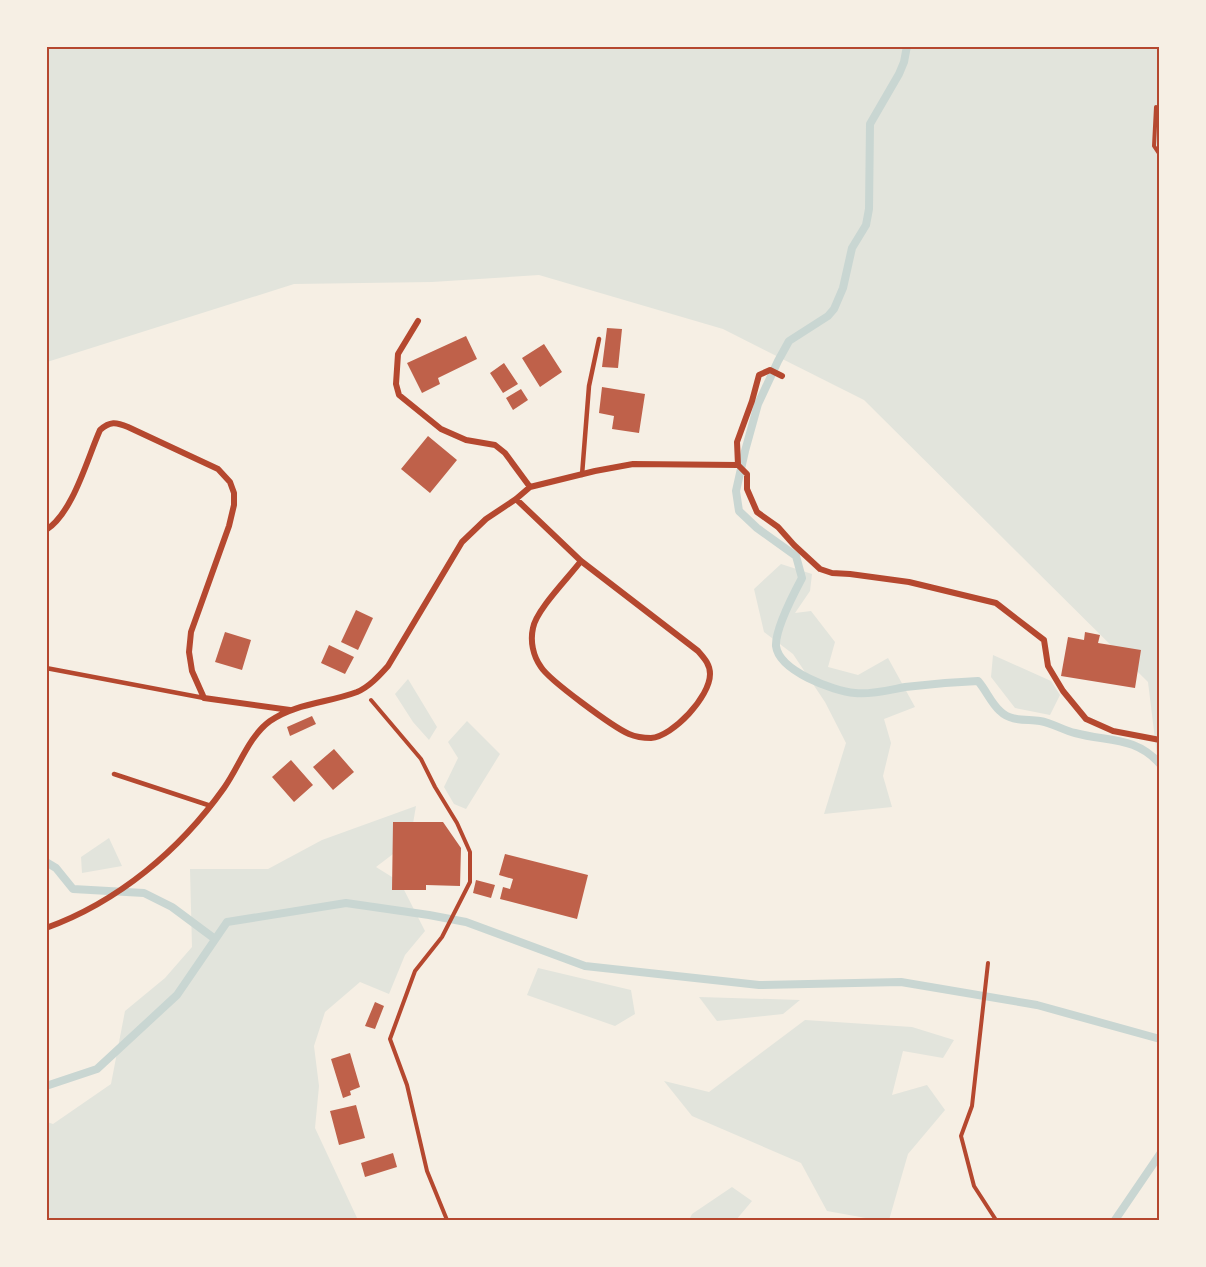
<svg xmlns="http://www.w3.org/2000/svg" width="1206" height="1267" viewBox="0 0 1206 1267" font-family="'DejaVu Sans',sans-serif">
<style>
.green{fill:#e2e4dc}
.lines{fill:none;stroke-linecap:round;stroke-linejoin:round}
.stream{stroke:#c9d6d2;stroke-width:8}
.building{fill:#bf614a}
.path{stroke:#b5482f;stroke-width:4}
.service{stroke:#b5482f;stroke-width:4.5}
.minor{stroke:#b5482f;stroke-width:6}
.neatline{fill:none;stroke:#b5482f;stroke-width:2}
</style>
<rect width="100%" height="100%" fill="#f6efe4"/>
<path class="green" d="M 46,47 L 1159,47 L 1159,772 L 1148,682 L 864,400 L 723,329 L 539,275 L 432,282 L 294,284 L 47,362 Z
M 781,564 L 812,574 L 810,591 L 795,613 L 811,611 L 835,642 L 828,667 L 858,675 L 888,658 L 915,707 L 884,719 L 891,743 L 883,776 L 892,807 L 824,814 L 846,743 L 825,702 L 793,654 L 764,632 L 754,589 Z
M 993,655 L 1051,681 L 1060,695 L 1050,715 L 1015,708 L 991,677 Z
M 408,679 L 437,727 L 429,740 L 413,722 L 395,694 Z
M 467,721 L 500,754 L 466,809 L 454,804 L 444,787 L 458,758 L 448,742 Z
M 416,806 L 410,841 L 376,867 L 400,882 L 425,931 L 405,955 L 389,994 L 360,982 L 325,1012 L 314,1046 L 319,1086 L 315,1128 L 358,1220 L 47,1220 L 47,1122 L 53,1124 L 111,1084 L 125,1011 L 165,978 L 192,947 L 190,869 L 268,869 L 322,840 Z
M 109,838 L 122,866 L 82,873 L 81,857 Z
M 538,968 L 631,990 L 635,1014 L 615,1026 L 527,995 Z
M 699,997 L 800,1000 L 783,1014 L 717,1021 Z
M 805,1020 L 912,1027 L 954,1040 L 943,1058 L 903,1051 L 892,1095 L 927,1085 L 945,1110 L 908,1154 L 889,1220 L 877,1220 L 827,1211 L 801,1163 L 692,1116 L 664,1081 L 709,1092 Z
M 732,1187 L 752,1201 L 736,1220 L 689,1220 L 692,1214 Z"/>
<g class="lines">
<path class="stream" d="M 907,46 L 904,62 L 899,74 L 870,124 L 869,209 L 866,225 L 852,248 L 843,288 L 834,309 L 828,316 L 789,341 L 778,361 L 758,404 L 745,451 L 736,491 L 739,511 L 757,528 L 796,556 L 802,578 C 794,593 775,630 776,646 C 779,671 833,691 855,693 C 870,695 889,690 905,687 C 929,684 953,682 978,681 C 986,690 991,703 1000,711 C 1011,722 1026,719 1040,721 C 1052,723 1063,730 1075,733 C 1108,742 1135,736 1160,764
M 46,862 L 56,868 L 73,889 L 144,893 L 172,907 L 215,939
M 46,1086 L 97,1069 L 177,995 L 227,922 L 346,903 L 429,915 L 466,922 L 585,966 L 759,985 L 901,982 L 1037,1005 L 1160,1039
M 1115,1220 L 1160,1154"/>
</g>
<path class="building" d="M 607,328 L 622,329 L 618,368 L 602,367 Z
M 466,336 L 477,359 L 438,378 L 440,384 L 422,393 L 407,363 Z
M 544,344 L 562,372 L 540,387 L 522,358 Z
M 504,363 L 518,384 L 503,393 L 490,373 Z
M 602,387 L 645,394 L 639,433 L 612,429 L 614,416 L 599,413 Z
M 521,389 L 528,400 L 513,410 L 506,398 Z
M 428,436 L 457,460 L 430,493 L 401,469 Z
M 356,610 L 373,618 L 358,650 L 341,642 Z
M 225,632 L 251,640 L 242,670 L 215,662 Z
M 1085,632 L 1100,635 L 1098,643 L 1141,650 L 1135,688 L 1061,676 L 1068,637 L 1084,640 Z
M 329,645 L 354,657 L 345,674 L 321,663 Z
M 312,716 L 316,724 L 290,736 L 287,727 Z
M 334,749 L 354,772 L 333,790 L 313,767 Z
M 291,760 L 313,785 L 294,802 L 272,777 Z
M 393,822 L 443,822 L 461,848 L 460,886 L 426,885 L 426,890 L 392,890 Z
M 505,854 L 588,875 L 577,919 L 500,899 L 503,887 L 510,889 L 513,879 L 499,875 Z
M 476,880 L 495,885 L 491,898 L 473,893 Z
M 375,1002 L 384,1006 L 375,1029 L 365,1026 Z
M 350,1053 L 360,1087 L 350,1091 L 351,1095 L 343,1098 L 331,1059 Z
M 356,1105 L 365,1138 L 339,1145 L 330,1111 Z
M 393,1153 L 397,1167 L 365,1177 L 361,1163 Z"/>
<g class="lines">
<path class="path" d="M 1156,107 L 1154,146 L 1160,155
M 371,700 L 421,759 L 435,787 L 457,823 L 470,852 L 470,882 L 442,937 L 415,971 L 390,1039 L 407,1085 L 427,1171 L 447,1220
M 988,963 L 972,1106 L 961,1136 L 974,1186 L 996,1220"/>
<path class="service" d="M 582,475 L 589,386 L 599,339
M 46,668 L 204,698
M 114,774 L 211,806"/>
<path class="minor" d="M 418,321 L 398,354 L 396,384 L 399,395 L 441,429 L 466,440 L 495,445 L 505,453 L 530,487
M 782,376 L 770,370 L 759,375 L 752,401 L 737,442 L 738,465 L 747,474 L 747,489 L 757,512 L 778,527 L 794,545 L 820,569 L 832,573 L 850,574 L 909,582 L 996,603 L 1044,640 L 1048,666 L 1063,691 L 1086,719 L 1113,731 L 1160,740
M 516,499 L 581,561 L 698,651 C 704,658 710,664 710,674 C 710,697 673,736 651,738 C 643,738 636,737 629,734 C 613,727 549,680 541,667 C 533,656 530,641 533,628 C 536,610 569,577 581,561
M 46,530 C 73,513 87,459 100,430 C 110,421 116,422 128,427 L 218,469 L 230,482 L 234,493 L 234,505 L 229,526 L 191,632 L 189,652 L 192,671 L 204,698 L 290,710
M 46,928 C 118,902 180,850 224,788 C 239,767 249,736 270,721 C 296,703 328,703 357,692 C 369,687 379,676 388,666 L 462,542 L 486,519 L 516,499 L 530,487 L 595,471 L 633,464 L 738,465"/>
</g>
<rect width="1206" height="1267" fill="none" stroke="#f6efe4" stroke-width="96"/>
<rect x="48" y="48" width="1110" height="1171" class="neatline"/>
</svg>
